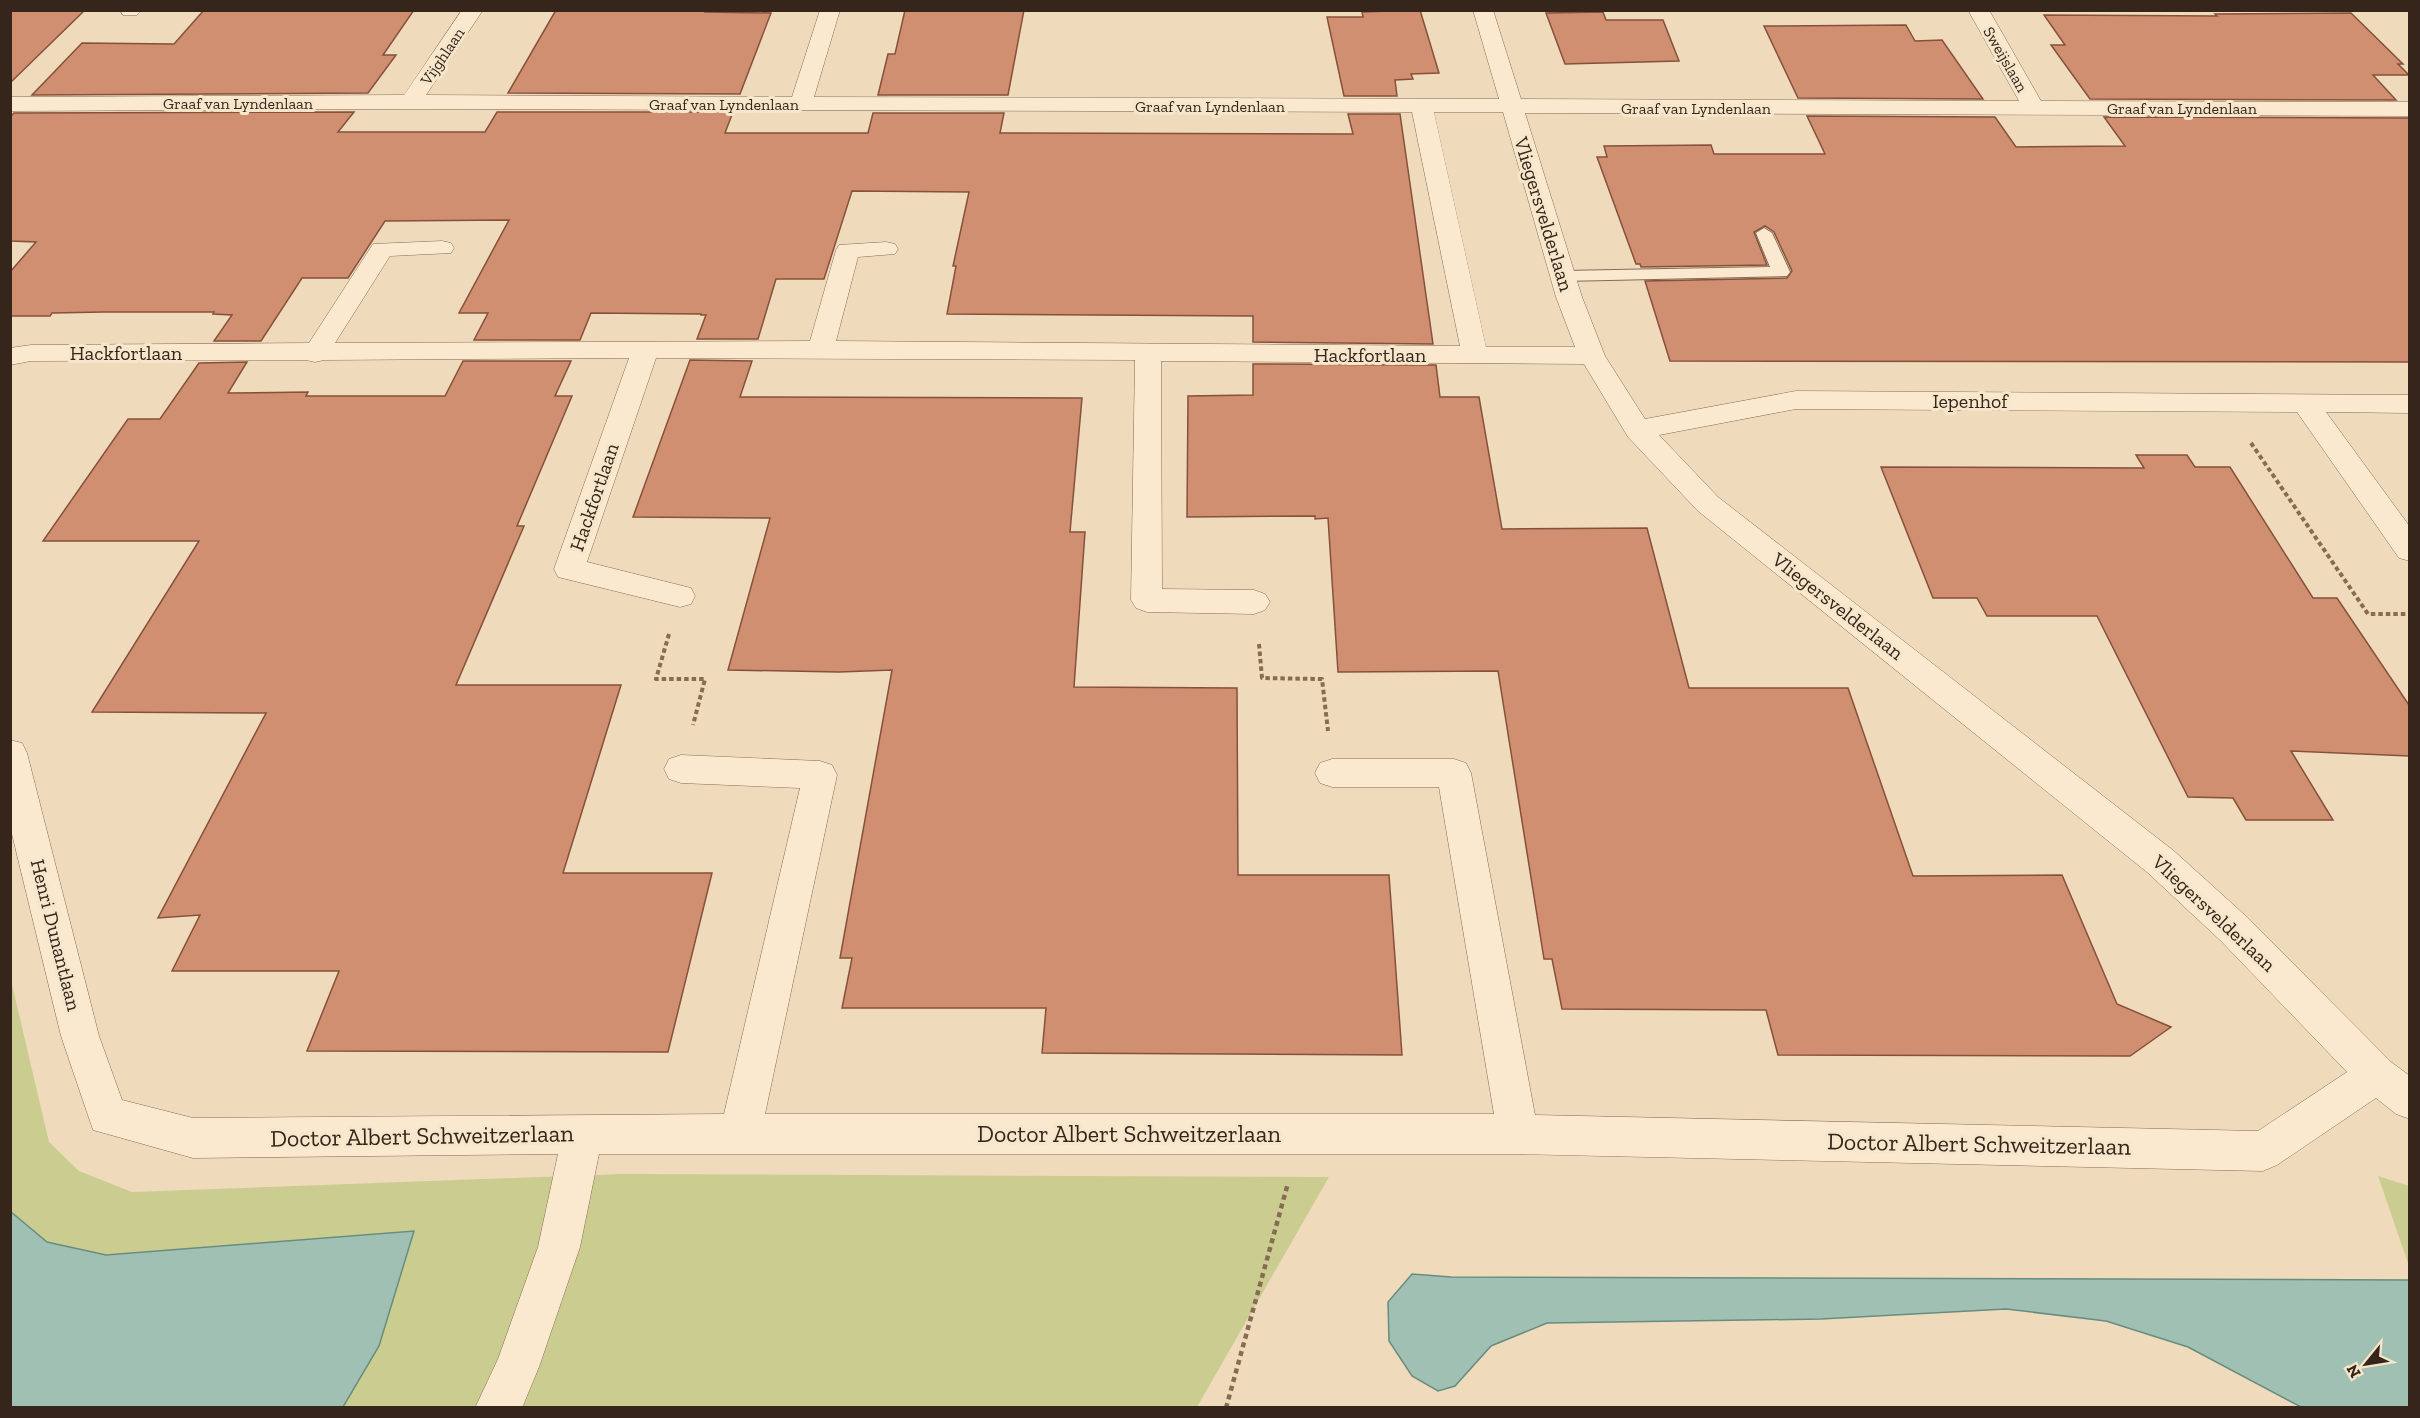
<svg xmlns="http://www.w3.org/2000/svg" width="2420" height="1418" viewBox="0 0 2420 1418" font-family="'Zilla Slab',serif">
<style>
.green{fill:#cbcd90}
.water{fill:#a0c0b3;stroke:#678d80;stroke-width:1.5}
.building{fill:#cf8f70;stroke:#86513a;stroke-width:1.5}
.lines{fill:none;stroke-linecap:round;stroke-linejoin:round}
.lane-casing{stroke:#866b55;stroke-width:2}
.street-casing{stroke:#866b55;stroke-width:1}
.path-far1{stroke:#866b55;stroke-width:4;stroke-dasharray:4.5 3;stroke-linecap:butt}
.path{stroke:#866b55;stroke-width:4.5;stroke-dasharray:5 4;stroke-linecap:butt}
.lane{fill:#fae9ce;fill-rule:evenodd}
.street{fill:#fae9ce;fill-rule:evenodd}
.labels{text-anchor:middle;stroke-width:6;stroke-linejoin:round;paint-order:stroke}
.far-street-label{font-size:16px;fill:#35251a;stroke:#f6e6cb}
.street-label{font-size:20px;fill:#35251a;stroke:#f6e6cb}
.near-street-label{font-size:24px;fill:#35251a;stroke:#f6e6cb}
</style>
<rect width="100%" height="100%" fill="#efdbbb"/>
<path class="green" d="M 10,976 L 49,1142 L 79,1171 L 132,1192 L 621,1174 L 1329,1177 L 1197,1407 L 343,1407 L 379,1346 L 414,1231 L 106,1255 L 47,1242 L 11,1211 Z
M 2378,1176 L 2409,1186 L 2409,1266 Z"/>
<path class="water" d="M 10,1211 L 47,1242 L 106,1255 L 414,1231 L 379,1346 L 343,1407 L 11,1407 Z
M 1412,1274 L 1451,1277 L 2409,1280 L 2409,1407 L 2301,1407 L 2188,1347 L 2106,1321 L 2006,1309 L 1821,1319 L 1547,1323 L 1491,1346 L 1455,1386 L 1438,1391 L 1412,1376 L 1389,1341 L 1388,1302 Z"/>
<path class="building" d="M 10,10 L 85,10 L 10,83 Z
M 204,10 L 414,10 L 383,55 L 396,55 L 368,93 L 32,95 L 82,43 L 174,44 Z
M 556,10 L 706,10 L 705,12 L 771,13 L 740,94 L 508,93 Z
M 905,10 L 1024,10 L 1008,95 L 878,95 L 888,54 L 895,54 Z
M 1420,10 L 1439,73 L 1411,74 L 1413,79 L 1395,80 L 1397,96 L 1344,96 L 1327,17 L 1363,17 L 1362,12 Z
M 1603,12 L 1606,20 L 1663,20 L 1679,61 L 1565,64 L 1546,13 Z
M 2351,13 L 2403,64 L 2398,64 L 2409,75 L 2373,75 L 2396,100 L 2090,99 L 2051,45 L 2065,45 L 2044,15 L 2217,16 L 2215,14 Z
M 1906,25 L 1915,41 L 1942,40 L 1983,99 L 1798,98 L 1764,26 Z
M 354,112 L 338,132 L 485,132 L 497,112 L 733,112 L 725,133 L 868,133 L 873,113 L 1004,113 L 1000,133 L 1353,134 L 1348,114 L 1400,114 L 1433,344 L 1253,342 L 1253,316 L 947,314 L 956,266 L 953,266 L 969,192 L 852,191 L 824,279 L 776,279 L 758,339 L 697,339 L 706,315 L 701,315 L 701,314 L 591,313 L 580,340 L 474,340 L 488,313 L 459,313 L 509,220 L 385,221 L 348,278 L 302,278 L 261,341 L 214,341 L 232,315 L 213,314 L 214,312 L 104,312 L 52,313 L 50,316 L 10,316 L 10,272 L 36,242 L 10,241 L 10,117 L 14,113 Z
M 1807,116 L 1995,117 L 2016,147 L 2125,146 L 2104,117 L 2409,118 L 2409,362 L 1670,361 L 1645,281 L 1787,278 L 1792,271 L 1774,232 L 1765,226 L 1754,232 L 1767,265 L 1641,267 L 1640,264 L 1636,264 L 1597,157 L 1607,157 L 1604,146 L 1711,145 L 1714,154 L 1825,154 Z
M 690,360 L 752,361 L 740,397 L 1082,398 L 1070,532 L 1085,532 L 1074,687 L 1237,688 L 1238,875 L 1389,875 L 1402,1055 L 1042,1053 L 1046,1008 L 842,1008 L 852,958 L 840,958 L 892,670 L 839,672 L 728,670 L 770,518 L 633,517 Z
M 463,361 L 571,361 L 555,396 L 572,396 L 517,526 L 524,526 L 456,685 L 621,685 L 563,873 L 712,873 L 668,1052 L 307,1051 L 339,971 L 172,971 L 200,915 L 158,918 L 266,713 L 92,712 L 199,541 L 43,541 L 128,419 L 160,419 L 199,363 L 247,362 L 228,393 L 308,392 L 306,396 L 445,396 Z
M 1253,364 L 1436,365 L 1440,397 L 1479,397 L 1502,529 L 1647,528 L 1689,688 L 1848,688 L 1913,876 L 2062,875 L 2117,1004 L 2171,1027 L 2130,1056 L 1778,1055 L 1766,1010 L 1562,1009 L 1552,959 L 1544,959 L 1498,671 L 1338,672 L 1328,518 L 1315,519 L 1315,516 L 1187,517 L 1188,396 L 1253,395 Z
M 2136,455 L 2187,455 L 2195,467 L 2230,467 L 2313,598 L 2337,598 L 2409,705 L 2409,756 L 2291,751 L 2333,820 L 2246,820 L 2233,798 L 2188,797 L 2097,616 L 1987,616 L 1977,598 L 1933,598 L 1881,467 L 2144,468 Z"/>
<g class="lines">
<defs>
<path id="lane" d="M 1764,228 L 1772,233 L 1790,272 L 1787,276 L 1563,281 L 1557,280 L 1554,276 L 1557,272 L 1563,271 L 1770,267 L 1756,233 Z"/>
<path id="street" d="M 120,10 L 140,10 L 140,11 L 137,15 L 123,15 Z
M 462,10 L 483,10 L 426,95 L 792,97 L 820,10 L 840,10 L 814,97 L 1499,99 L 1473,10 L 1493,10 L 1521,99 L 2019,101 L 1968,10 L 1989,10 L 2041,101 L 2410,102 L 2410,116 L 1525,113 L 1582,297 L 1605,356 L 1645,419 L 1796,391 L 2410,395 L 2410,413 L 2326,412 L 2410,527 L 2410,561 L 2399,558 L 2297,412 L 1796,409 L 1659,435 L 1718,497 L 2174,851 L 2247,917 L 2391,1062 L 2410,1076 L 2410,1119 L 2396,1114 L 2376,1098 L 2277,1165 L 2263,1171 L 1518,1154 L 599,1154 L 580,1247 L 539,1367 L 522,1408 L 475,1408 L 498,1359 L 538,1247 L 558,1154 L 193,1158 L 93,1130 L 61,1036 L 10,826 L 10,740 L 22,743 L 27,753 L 99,1036 L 122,1100 L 193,1118 L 724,1114 L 800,788 L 681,783 L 669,779 L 664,769 L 669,759 L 681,755 L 820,761 L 832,765 L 837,775 L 765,1114 L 1494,1114 L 1439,787 L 1332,787 L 1320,783 L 1315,773 L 1320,763 L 1332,759 L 1454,759 L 1466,763 L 1471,773 L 1535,1115 L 2258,1131 L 2347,1072 L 2221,941 L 2148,873 L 1698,511 L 1628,437 L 1584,364 L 1161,361 L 1162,589 L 1254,590 L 1265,594 L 1270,602 L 1265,610 L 1254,614 L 1147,612 L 1136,608 L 1131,600 L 1135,360 L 656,358 L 587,562 L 691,588 L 695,596 L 691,604 L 680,607 L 558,577 L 554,569 L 629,358 L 324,360 L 315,362 L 306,360 L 31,361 L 10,365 L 10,348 L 31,345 L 309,343 L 373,244 L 442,241 L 451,243 L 454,248 L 451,253 L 390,256 L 335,343 L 810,341 L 836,250 L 839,245 L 886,242 L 895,244 L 898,249 L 895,254 L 858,257 L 836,341 L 1460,346 L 1412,112 L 411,109 L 10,111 L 10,97 L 404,95 ZM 1434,112 L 1503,112 L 1556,297 L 1575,347 L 1486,347 Z"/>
</defs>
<use href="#lane" class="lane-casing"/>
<use href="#street" class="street-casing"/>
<path class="path-far1" d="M 2251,443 L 2368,614 L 2410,614
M 669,634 L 656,679 L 705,679 L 693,725
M 1259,644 L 1262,678 L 1322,679 L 1328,731"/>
<path class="path" d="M 1226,1408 L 1288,1183"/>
<use href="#lane" class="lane"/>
<use href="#street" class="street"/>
</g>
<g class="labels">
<g class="far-street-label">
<text transform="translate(442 56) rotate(-56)" y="6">Vijghlaan</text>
<text transform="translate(2006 59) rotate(60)" y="6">Sweijslaan</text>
<text x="238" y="109">Graaf van Lyndenlaan</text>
<text x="724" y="110">Graaf van Lyndenlaan</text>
<text x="1210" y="112">Graaf van Lyndenlaan</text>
<text x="1696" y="114">Graaf van Lyndenlaan</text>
<text x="2182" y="114">Graaf van Lyndenlaan</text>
</g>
<g class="street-label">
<text transform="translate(1544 214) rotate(73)" y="7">Vliegersvelderlaan</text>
<text x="126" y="360">Hackfortlaan</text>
<text x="1370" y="362">Hackfortlaan</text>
<text x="1970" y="408">Iepenhof</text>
<text transform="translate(594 497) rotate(-71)" y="7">Hackfortlaan</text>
<text transform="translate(1838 606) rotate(38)" y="7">Vliegersvelderlaan</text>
<text transform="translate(2214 913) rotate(43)" y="7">Vliegersvelderlaan</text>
<text transform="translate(56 935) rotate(76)" y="7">Henri Dunantlaan</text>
</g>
<g class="near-street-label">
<text x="1129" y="1142">Doctor Albert Schweitzerlaan</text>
<text transform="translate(422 1136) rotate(-1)" y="8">Doctor Albert Schweitzerlaan</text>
<text transform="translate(1979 1144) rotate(1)" y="8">Doctor Albert Schweitzerlaan</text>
</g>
</g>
<rect width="2420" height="1418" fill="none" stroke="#35251a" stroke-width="24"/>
<g transform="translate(2366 1364) rotate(240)" stroke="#f6e6cb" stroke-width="4.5" paint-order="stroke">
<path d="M0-4.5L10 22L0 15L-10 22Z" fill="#35251a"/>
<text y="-9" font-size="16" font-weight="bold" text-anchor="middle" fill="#35251a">N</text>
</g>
</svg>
